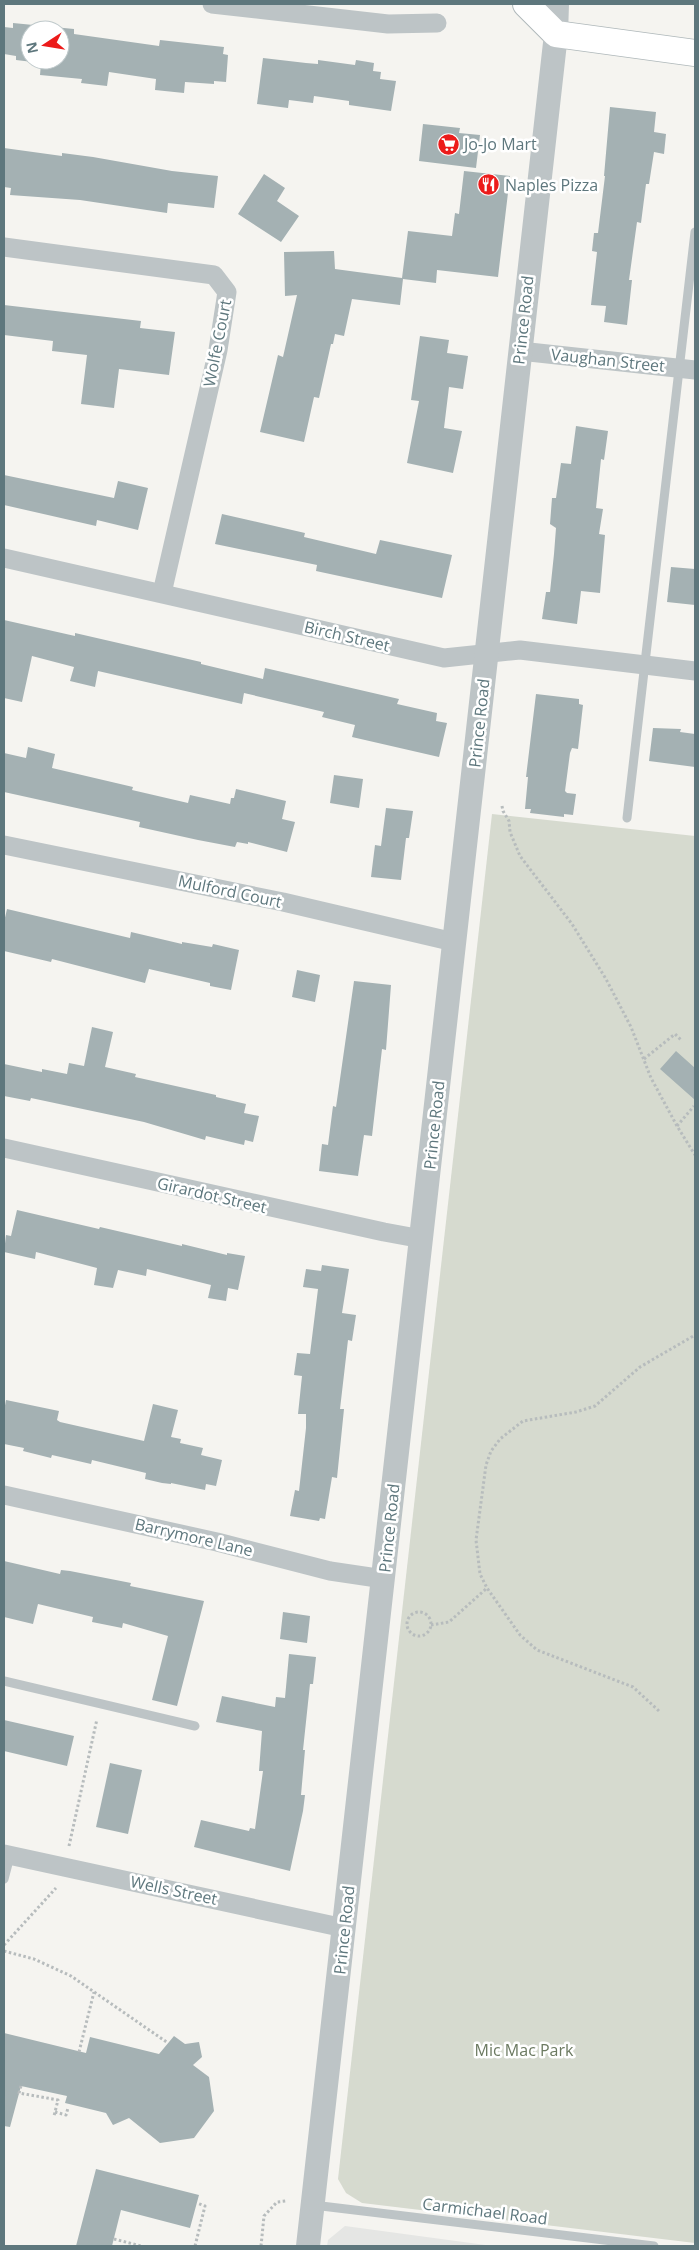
<svg xmlns="http://www.w3.org/2000/svg" width="699" height="2250" viewBox="0 0 699 2250" font-family="'Open Sans',sans-serif">
<style>
.built{fill:#e5e6e4}
.green{fill:#d6dacf}
.building{fill:#a4b1b3;fill-rule:evenodd}
.lines{fill:none;stroke-linecap:round;stroke-linejoin:round}
.secondary-casing{stroke:#afb8ba;stroke-width:28}
.path{stroke:#b7bcbd;stroke-width:3;stroke-dasharray:2.5 2.5;stroke-linecap:butt}
.service{stroke:#bdc4c6;stroke-width:9}
.minor{stroke:#bdc4c6;stroke-width:19}
.tertiary{stroke:#bdc4c6;stroke-width:24}
.secondary{stroke:#fff;stroke-width:26}
.labels{text-anchor:middle;stroke-width:5;stroke-linejoin:round;paint-order:stroke}
.poi-label{font-size:16px;fill:#5e777d;stroke:#fff;text-anchor:start}
.street-label{font-size:16px;fill:#5e777d;stroke:#fff}
.park-label{font-size:16px;fill:#6c7a61;stroke:#fff}
</style>
<rect width="100%" height="100%" fill="#f5f4f0"/>
<path class="built" d="M 345,2226 L 493,2246 L 327,2246 L 328,2240 Z"/>
<path class="green" d="M 492,814 L 695,836 L 695,2243 L 362,2203 L 346,2193 L 338,2179 Z"/>
<path class="building" d="M 13,23 L 74,29 L 74,34 L 159,46 L 160,40 L 224,47 L 223,54 L 228,55 L 226,82 L 214,81 L 214,84 L 185,82 L 184,93 L 155,90 L 156,79 L 109,72 L 107,86 L 81,83 L 82,79 L 40,75 L 41,63 L 16,60 L 16,56 L 4,54 L 4,27 L 13,28 ZM 30,30 L 60,30 L 60,60 L 30,60 Z
M 263,58 L 306,63 L 318,64 L 318,60 L 355,65 L 356,60 L 374,63 L 373,71 L 381,72 L 380,79 L 396,81 L 391,111 L 349,105 L 349,101 L 314,96 L 313,103 L 289,100 L 288,108 L 257,104 Z
M 610,107 L 656,112 L 654,132 L 666,134 L 664,154 L 654,152 L 649,184 L 646,184 L 641,223 L 637,222 L 629,280 L 632,280 L 627,325 L 604,322 L 606,306 L 591,305 L 597,252 L 592,251 L 594,233 L 598,233 L 605,176 L 604,176 Z
M 423,124 L 460,128 L 459,133 L 480,135 L 476,168 L 419,161 Z
M 4,148 L 62,156 L 62,153 L 93,157 L 172,171 L 218,176 L 214,208 L 168,203 L 167,213 L 80,200 L 10,195 L 11,188 L 4,187 Z
M 464,171 L 510,176 L 498,277 L 437,270 L 436,283 L 403,279 L 400,305 L 352,299 L 344,336 L 335,334 L 333,344 L 331,344 L 319,398 L 314,397 L 304,442 L 260,432 L 278,355 L 283,357 L 297,295 L 285,296 L 284,252 L 334,251 L 335,269 L 402,278 L 408,231 L 452,236 L 455,213 L 459,214 Z
M 264,174 L 285,188 L 277,201 L 299,216 L 281,242 L 238,214 Z
M 4,305 L 141,321 L 140,328 L 175,332 L 169,375 L 119,369 L 114,408 L 81,404 L 87,355 L 52,351 L 53,341 L 4,335 Z
M 420,336 L 449,340 L 447,353 L 468,356 L 463,389 L 449,387 L 444,428 L 462,431 L 453,473 L 407,463 L 419,401 L 411,400 Z
M 576,426 L 608,431 L 604,460 L 601,459 L 596,508 L 603,509 L 599,534 L 605,535 L 600,593 L 581,591 L 577,624 L 542,619 L 546,592 L 550,592 L 554,554 L 556,528 L 550,524 L 552,498 L 556,498 L 561,463 L 571,464 Z
M 4,475 L 114,498 L 118,481 L 148,488 L 138,530 L 97,520 L 96,526 L 4,505 Z
M 222,514 L 305,533 L 304,537 L 376,554 L 380,540 L 452,555 L 442,598 L 316,571 L 317,565 L 215,544 Z
M 671,567 L 695,569 L 695,605 L 667,602 Z
M 4,620 L 75,636 L 75,633 L 201,662 L 201,664 L 263,679 L 265,668 L 399,699 L 397,704 L 437,713 L 436,721 L 447,723 L 439,757 L 352,737 L 355,725 L 322,717 L 324,712 L 244,693 L 242,704 L 98,671 L 95,687 L 70,681 L 74,667 L 32,656 L 22,702 L 4,698 Z
M 536,694 L 579,699 L 579,704 L 583,705 L 578,749 L 572,748 L 570,753 L 565,791 L 567,793 L 576,794 L 573,815 L 564,814 L 564,817 L 530,813 L 531,809 L 525,809 L 528,777 L 526,777 Z
M 653,728 L 681,729 L 680,732 L 695,734 L 695,767 L 649,761 Z
M 28,747 L 55,754 L 52,768 L 133,787 L 132,790 L 188,803 L 190,795 L 230,804 L 231,798 L 234,798 L 236,789 L 286,801 L 282,819 L 295,822 L 287,852 L 248,842 L 248,844 L 237,842 L 235,847 L 198,840 L 139,827 L 140,822 L 4,792 L 4,753 L 26,758 Z
M 334,775 L 363,779 L 359,808 L 330,803 Z
M 386,808 L 413,811 L 409,838 L 406,838 L 401,880 L 371,877 L 375,845 L 381,846 Z
M 7,909 L 130,938 L 131,932 L 182,944 L 182,942 L 212,947 L 213,944 L 239,950 L 231,990 L 210,986 L 210,983 L 149,969 L 145,983 L 52,959 L 51,962 L 4,951 L 4,922 Z
M 297,970 L 320,975 L 315,1002 L 292,997 Z
M 354,981 L 391,985 L 386,1050 L 382,1049 L 372,1136 L 364,1135 L 358,1176 L 319,1171 L 322,1144 L 328,1145 L 333,1106 L 336,1107 Z
M 92,1027 L 113,1032 L 105,1067 L 136,1074 L 135,1077 L 216,1095 L 216,1097 L 246,1104 L 244,1113 L 259,1116 L 253,1142 L 245,1140 L 244,1145 L 206,1136 L 205,1140 L 144,1122 L 31,1098 L 30,1101 L 4,1096 L 4,1064 L 42,1072 L 42,1069 L 67,1074 L 69,1063 L 84,1066 Z
M 676,1051 L 695,1068 L 695,1100 L 660,1069 Z
M 17,1210 L 99,1229 L 100,1227 L 182,1246 L 182,1244 L 227,1255 L 227,1253 L 245,1256 L 238,1290 L 228,1288 L 226,1301 L 208,1298 L 211,1285 L 147,1269 L 146,1276 L 118,1270 L 113,1288 L 94,1285 L 97,1268 L 36,1252 L 35,1259 L 4,1252 L 6,1235 L 11,1236 Z
M 322,1265 L 349,1269 L 342,1313 L 356,1315 L 352,1341 L 348,1340 L 340,1409 L 344,1409 L 337,1478 L 332,1477 L 325,1519 L 320,1518 L 319,1521 L 290,1516 L 295,1490 L 299,1491 L 306,1428 L 306,1414 L 298,1414 L 302,1376 L 294,1375 L 297,1353 L 310,1354 L 318,1289 L 303,1287 L 306,1269 L 321,1271 Z
M 6,1400 L 59,1411 L 57,1420 L 60,1422 L 144,1441 L 153,1404 L 178,1410 L 171,1437 L 181,1439 L 180,1443 L 203,1448 L 201,1455 L 222,1460 L 216,1486 L 206,1484 L 205,1490 L 171,1483 L 171,1484 L 162,1483 L 145,1479 L 146,1473 L 92,1460 L 91,1464 L 52,1455 L 51,1458 L 23,1451 L 24,1448 L 4,1444 L 4,1411 Z
M 4,1561 L 60,1574 L 61,1570 L 70,1571 L 131,1583 L 130,1586 L 204,1601 L 177,1706 L 152,1700 L 168,1636 L 123,1623 L 122,1628 L 92,1622 L 93,1617 L 38,1604 L 33,1624 L 4,1617 Z
M 283,1612 L 310,1616 L 307,1643 L 280,1639 Z
M 289,1654 L 316,1657 L 313,1684 L 310,1684 L 303,1750 L 305,1750 L 301,1795 L 305,1795 L 303,1811 L 290,1871 L 194,1847 L 201,1820 L 249,1831 L 250,1828 L 255,1829 L 263,1771 L 259,1771 L 262,1731 L 216,1722 L 222,1696 L 275,1707 L 276,1697 L 285,1698 Z
M 4,1720 L 74,1736 L 67,1766 L 4,1751 Z
M 110,1763 L 142,1770 L 128,1834 L 96,1827 Z
M 4,2033 L 86,2053 L 90,2037 L 159,2054 L 174,2036 L 185,2044 L 199,2042 L 202,2057 L 193,2065 L 209,2077 L 214,2111 L 194,2138 L 160,2143 L 129,2118 L 113,2125 L 106,2113 L 65,2103 L 67,2096 L 21,2086 L 10,2127 L 4,2126 Z
M 96,2169 L 199,2195 L 190,2228 L 121,2210 L 112,2246 L 76,2246 Z"/>
<g class="lines">
<defs>
<path id="secondary" d="M 526,4 L 556,34 L 695,53"/>
</defs>
<use href="#secondary" class="secondary-casing"/>
<path class="path" d="M 502,806 L 503,811 L 509,821 L 510,832 L 520,856 L 572,924 L 606,979 L 631,1027 L 651,1078 L 677,1126 L 695,1155
M 644,1059 L 675,1034 L 682,1041
M 677,1126 L 694,1106
M407 1624a12 12 0 1 1 24 0a12 12 0 1 1-24 0Z
M 431,1625 L 449,1622 L 487,1588
M 659,1711 L 633,1687 L 537,1650 L 520,1635 L 487,1588 L 480,1574 L 476,1540 L 486,1465 L 491,1451 L 500,1439 L 523,1421 L 576,1412 L 595,1406 L 640,1367 L 695,1335
M 69,1846 L 97,1719
M 4,1945 L 56,1888
M 4,1951 L 34,1959 L 71,1976 L 168,2043
M 79,2052 L 94,1992
M 21,2086 L 19,2093 L 58,2100 L 54,2116
M 55,2112 L 66,2115 L 68,2108
M 114,2239 L 141,2246
M 195,2246 L 205,2206 L 197,2203
M 261,2246 L 264,2216 L 277,2202 L 286,2201"/>
<path class="service" d="M 627,818 L 695,232
M 4,1681 L 195,1726
M 4,1879 L 10,1856
M 313,2205 L 654,2246"/>
<path class="minor" d="M 212,4 L 388,24 L 437,23
M 4,247 L 214,275 L 227,292 L 218,350 L 162,593
M 520,351 L 695,370
M 4,558 L 444,658 L 520,650 L 695,671
M 4,845 L 283,902 L 454,942
M 4,1148 L 384,1232 L 422,1239
M 4,1495 L 217,1542 L 330,1571 L 384,1579
M 4,1854 L 344,1928"/>
<path class="tertiary" d="M 308,2246 L 556,34 L 557,4"/>
<use href="#secondary" class="secondary"/>
</g>
<defs>
<symbol id="supermarket-disc" viewBox="-11 -11 22 22"><circle r="9.5" fill="#ec1b1a" stroke="#fff"/><path d="M-6-5.5h2.5l.6 2H6L4.5 2H-2.5L-4.4-4H-6ZM-1.5 3.2a1.3 1.3 0 1 0 .1 0ZM3 3.2a1.3 1.3 0 1 0 .1 0Z" fill="#fff"/></symbol>
<symbol id="restaurant-disc" viewBox="-11 -11 22 22"><circle r="9.5" fill="#ec1b1a" stroke="#fff"/><path d="M-5-6h1v4h1v-4h1v4h1v-4h1v5L-1.5 .5V6h-2V.5L-5-1ZM5-6V6H3V1.5H1.5Q1.5-4 5-6Z" fill="#fff"/></symbol>
</defs>
<g fill-rule="evenodd">
<use href="#supermarket-disc" x="436" y="132" width="25" height="25"/>
<use href="#restaurant-disc" x="476" y="172" width="25" height="25"/>
</g>
<g class="labels">
<g class="poi-label">
<text x="464" y="150">Jo-Jo Mart</text>
<text x="505" y="191">Naples Pizza</text>
</g>
<g class="street-label">
<text transform="translate(523 320) rotate(-84)" y="6">Prince Road</text>
<text transform="translate(217 343) rotate(-79)" y="6">Wolfe Court</text>
<text transform="translate(608 360) rotate(6)" y="6">Vaughan Street</text>
<text transform="translate(347 636) rotate(13)" y="6">Birch Street</text>
<text transform="translate(479 723) rotate(-84)" y="6">Prince Road</text>
<text transform="translate(230 891) rotate(12)" y="6">Mulford Court</text>
<text transform="translate(434 1125) rotate(-84)" y="6">Prince Road</text>
<text transform="translate(212 1195) rotate(13)" y="6">Girardot Street</text>
<text transform="translate(389 1528) rotate(-84)" y="6">Prince Road</text>
<text transform="translate(194 1537) rotate(13)" y="6">Barrymore Lane</text>
<text transform="translate(174 1890) rotate(12)" y="6">Wells Street</text>
<text transform="translate(344 1930) rotate(-84)" y="6">Prince Road</text>
<text transform="translate(485 2211) rotate(7)" y="6">Carmichael Road</text>
</g>
<g class="park-label">
<text x="524" y="2056">Mic Mac Park</text>
</g>
</g>
<rect width="699" height="2250" fill="none" stroke="#5e777d" stroke-width="10"/>
<g transform="translate(45 45) rotate(258)"><circle r="24" fill="#ffffff" stroke="#bfc9cb"/>
<path d="M0-4L9 19L0 12L-9 19Z" fill="#ec1b1a"/>
<text y="-8" font-size="14" font-weight="bold" text-anchor="middle" fill="#5e777d">N</text>
</g>
</svg>
